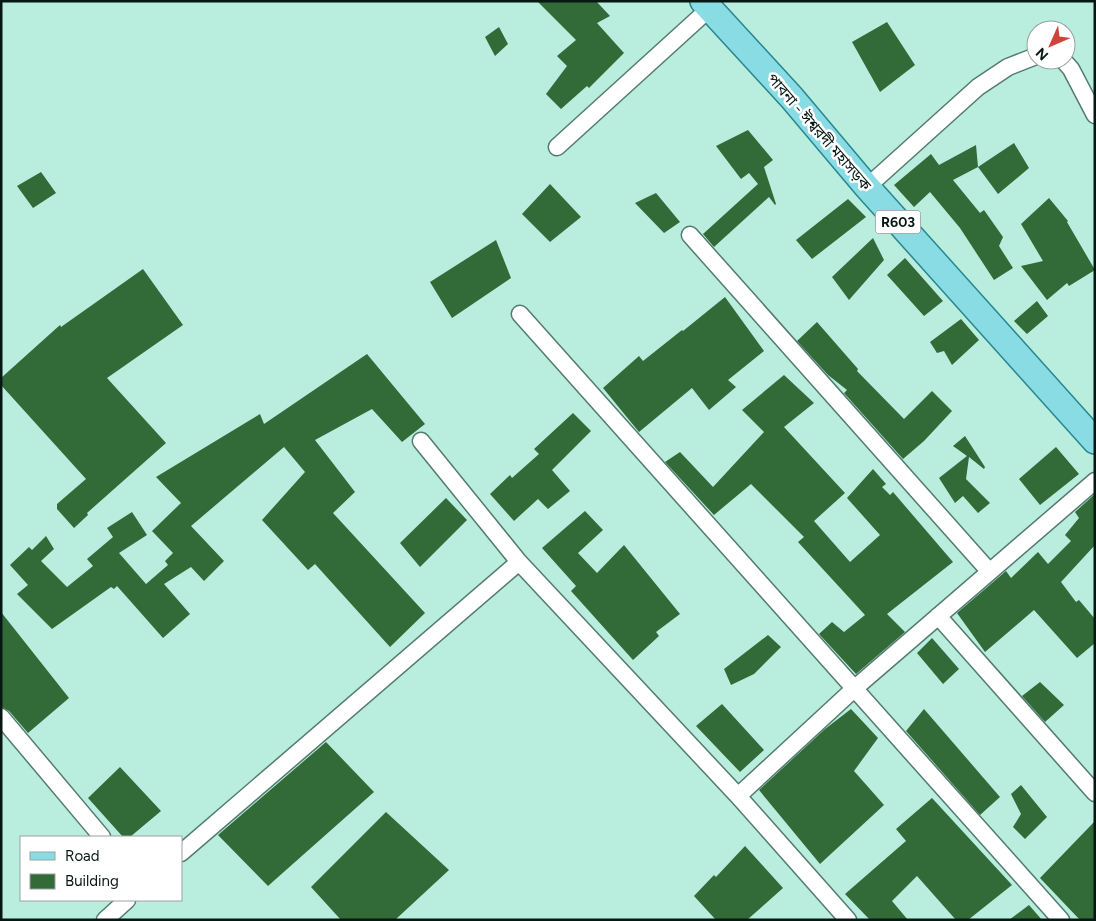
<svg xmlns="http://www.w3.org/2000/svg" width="1096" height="921" viewBox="0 0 1096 921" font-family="Figtree,'Noto Sans Bengali',sans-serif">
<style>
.built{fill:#b9edde;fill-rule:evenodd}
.building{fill:#326a38}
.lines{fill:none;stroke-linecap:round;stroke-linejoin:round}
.street-casing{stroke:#547b70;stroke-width:19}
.primary-casing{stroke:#28878f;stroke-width:28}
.street{stroke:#fff;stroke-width:16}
.primary{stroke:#89dce4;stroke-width:25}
.labels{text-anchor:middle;stroke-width:5;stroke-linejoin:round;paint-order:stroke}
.shield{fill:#fff;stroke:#515d5a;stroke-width:1}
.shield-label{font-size:14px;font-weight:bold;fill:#071713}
.street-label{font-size:15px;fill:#071713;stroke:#fff}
</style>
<rect width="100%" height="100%" fill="#ccf7ea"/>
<path class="built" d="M 1,1 L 1095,1 L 1095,920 L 1,920 ZM 1036,30 L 1066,30 L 1066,60 L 1036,60 ZM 21,837 L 181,837 L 181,900 L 21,900 Z"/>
<path class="building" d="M 537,1 L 596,1 L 610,16 L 597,23 L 624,53 L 589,88 L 587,86 L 561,109 L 546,94 L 567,66 L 557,56 L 576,40 Z
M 887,22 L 915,65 L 880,92 L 852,42 Z
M 499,27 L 508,44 L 495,56 L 485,37 Z
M 748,130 L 773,160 L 764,167 L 776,204 L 775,205 L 769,197 L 714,247 L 703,234 L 758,184 L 749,173 L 741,179 L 716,146 Z
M 1014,143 L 1029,168 L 998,194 L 978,167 Z
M 976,145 L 978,167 L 953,180 L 980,213 L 984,210 L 1003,237 L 999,246 L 1013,268 L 994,280 L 960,228 L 930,192 L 914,207 L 894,185 L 931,154 L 939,165 Z
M 41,172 L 56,193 L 33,208 L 17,186 Z
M 550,184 L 581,217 L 550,242 L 522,214 Z
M 656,193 L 680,222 L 664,233 L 635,203 Z
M 1049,198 L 1068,221 L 1067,222 L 1095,270 L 1069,286 L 1067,283 L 1047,300 L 1021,266 L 1043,261 L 1021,224 Z
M 848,199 L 866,217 L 812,259 L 796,240 Z
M 873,238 L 884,260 L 849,300 L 832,277 Z
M 496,240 L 511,278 L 452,318 L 430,282 Z
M 905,258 L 943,301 L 924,316 L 887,275 Z
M 143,269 L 183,325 L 107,378 L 166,443 L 87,513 L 88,515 L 74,528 L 57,509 L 57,504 L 86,479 L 1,385 L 1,378 L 60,325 L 61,327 Z
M 725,297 L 764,351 L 728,380 L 736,387 L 709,410 L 692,388 L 639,432 L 603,388 L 639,356 L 643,361 L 682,330 L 683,331 Z
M 1037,301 L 1048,316 L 1027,334 L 1014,321 Z
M 961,319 L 979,340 L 952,365 L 944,351 L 937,353 L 930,342 Z
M 817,322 L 858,369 L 857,371 L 904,419 L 932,391 L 952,411 L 924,441 L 903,459 L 844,393 L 847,390 L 828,375 L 797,341 Z
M 367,354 L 425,424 L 402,442 L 372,409 L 315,440 L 355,492 L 333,513 L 425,613 L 390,647 L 315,564 L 308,570 L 262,520 L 305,472 L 284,447 L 191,526 L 224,561 L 204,581 L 191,567 L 164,584 L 190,614 L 163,638 L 117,586 L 114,589 L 111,587 L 52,629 L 17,594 L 28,585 L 10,565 L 29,547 L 32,550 L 46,536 L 54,549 L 41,561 L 67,587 L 93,566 L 87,559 L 113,537 L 107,528 L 132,512 L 147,535 L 119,553 L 146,584 L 168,565 L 165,561 L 173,553 L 152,531 L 181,503 L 156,477 L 260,414 L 264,424 Z
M 784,375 L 814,403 L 784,427 L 845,493 L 814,521 L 850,562 L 880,535 L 847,498 L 873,469 L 886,484 L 882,487 L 890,495 L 893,492 L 953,562 L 887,614 L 905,632 L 856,674 L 819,634 L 832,622 L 844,632 L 865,615 L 798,542 L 804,537 L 751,484 L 714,515 L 665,462 L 680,452 L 713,487 L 764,432 L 742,410 Z
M 573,413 L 591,431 L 552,470 L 570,491 L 548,509 L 538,499 L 514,521 L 490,494 L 510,475 L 512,478 L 539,454 L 534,449 Z
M 965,436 L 985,467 L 984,469 L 969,457 L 966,479 L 990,503 L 978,513 L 963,496 L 955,503 L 939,478 L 967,456 L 953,446 Z
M 1056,447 L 1079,474 L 1040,505 L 1019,479 Z
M 1095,494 L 1095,545 L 1061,582 L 1076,602 L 1079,600 L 1095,619 L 1095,643 L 1077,658 L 1034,610 L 985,652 L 957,613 L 1006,571 L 1011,578 L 1038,552 L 1048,564 L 1071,541 L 1065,535 L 1079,518 L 1075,512 Z
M 446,498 L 467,520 L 420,567 L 400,543 Z
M 585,511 L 603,530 L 578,553 L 597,573 L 624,545 L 680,614 L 656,632 L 659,636 L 633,660 L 571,591 L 576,586 L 542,548 Z
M 1,612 L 69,698 L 28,733 L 9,711 L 1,707 Z
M 768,635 L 781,647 L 754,674 L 731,685 L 724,669 Z
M 932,638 L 959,669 L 943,684 L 917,653 Z
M 1040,682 L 1064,705 L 1045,722 L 1022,696 Z
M 722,704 L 764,750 L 740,772 L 696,726 Z
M 851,709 L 878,738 L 854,771 L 884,805 L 820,864 L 759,790 L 825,729 Z
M 924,709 L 1000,797 L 980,815 L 906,731 Z
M 326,742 L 374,792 L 268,886 L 218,835 Z
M 120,767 L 161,811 L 130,837 L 123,837 L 88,798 Z
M 1021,785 L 1047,817 L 1025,839 L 1013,827 L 1021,814 L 1011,794 Z
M 932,798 L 1012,885 L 968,920 L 956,920 L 917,876 L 892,901 L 908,920 L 870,920 L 845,894 L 906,841 L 896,829 Z
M 386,812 L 449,870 L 395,920 L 341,920 L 311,887 Z
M 1095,821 L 1095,920 L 1080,920 L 1040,878 Z
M 745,846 L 783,888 L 747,920 L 716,920 L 694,896 L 714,875 L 716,877 Z
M 1029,905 L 1042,920 L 1009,920 Z"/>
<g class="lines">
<defs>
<path id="street" d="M 1063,60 L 1071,69 L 1095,115
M 557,147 L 710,8
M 867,187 L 978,87 L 1008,67 L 1036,56
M 690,235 L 989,571
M 520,314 L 1061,920
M 421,441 L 519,562 L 738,796 L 848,920
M 938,616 L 1095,793
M 1,717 L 102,837
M 738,796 L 855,688 L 1095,481
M 181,853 L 519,562
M 105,920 L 127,900"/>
<path id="primary" d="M 703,1 L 792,98 L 867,187 L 1095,441"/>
</defs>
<use href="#street" class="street-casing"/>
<use href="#primary" class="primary-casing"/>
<use href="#street" class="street"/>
<use href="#primary" class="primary"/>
</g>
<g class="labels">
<rect class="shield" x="875.5" y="210.5" width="45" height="23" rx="4"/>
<g class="shield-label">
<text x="898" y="227">R603</text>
</g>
<g class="street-label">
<text transform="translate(819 132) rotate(49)" y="5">পাবনা - ঈশ্বরদী মহাসড়ক</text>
</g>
</g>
<rect width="1096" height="921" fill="none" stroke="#071713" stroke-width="5"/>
<rect x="20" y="836" width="162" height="65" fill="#ffffff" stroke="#9ca2a1"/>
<rect x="30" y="852" width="25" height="8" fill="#89dce4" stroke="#9ca2a1"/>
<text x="65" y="861" font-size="15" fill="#071713">Road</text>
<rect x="30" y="874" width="25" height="15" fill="#326a38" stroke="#9ca2a1"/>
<text x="65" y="886" font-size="15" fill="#071713">Building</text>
<g transform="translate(1051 45) rotate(225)"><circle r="24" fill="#ffffff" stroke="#9ca2a1"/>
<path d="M0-4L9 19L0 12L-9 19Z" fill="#d0423c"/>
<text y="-8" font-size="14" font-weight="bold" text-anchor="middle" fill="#071713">N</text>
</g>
</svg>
